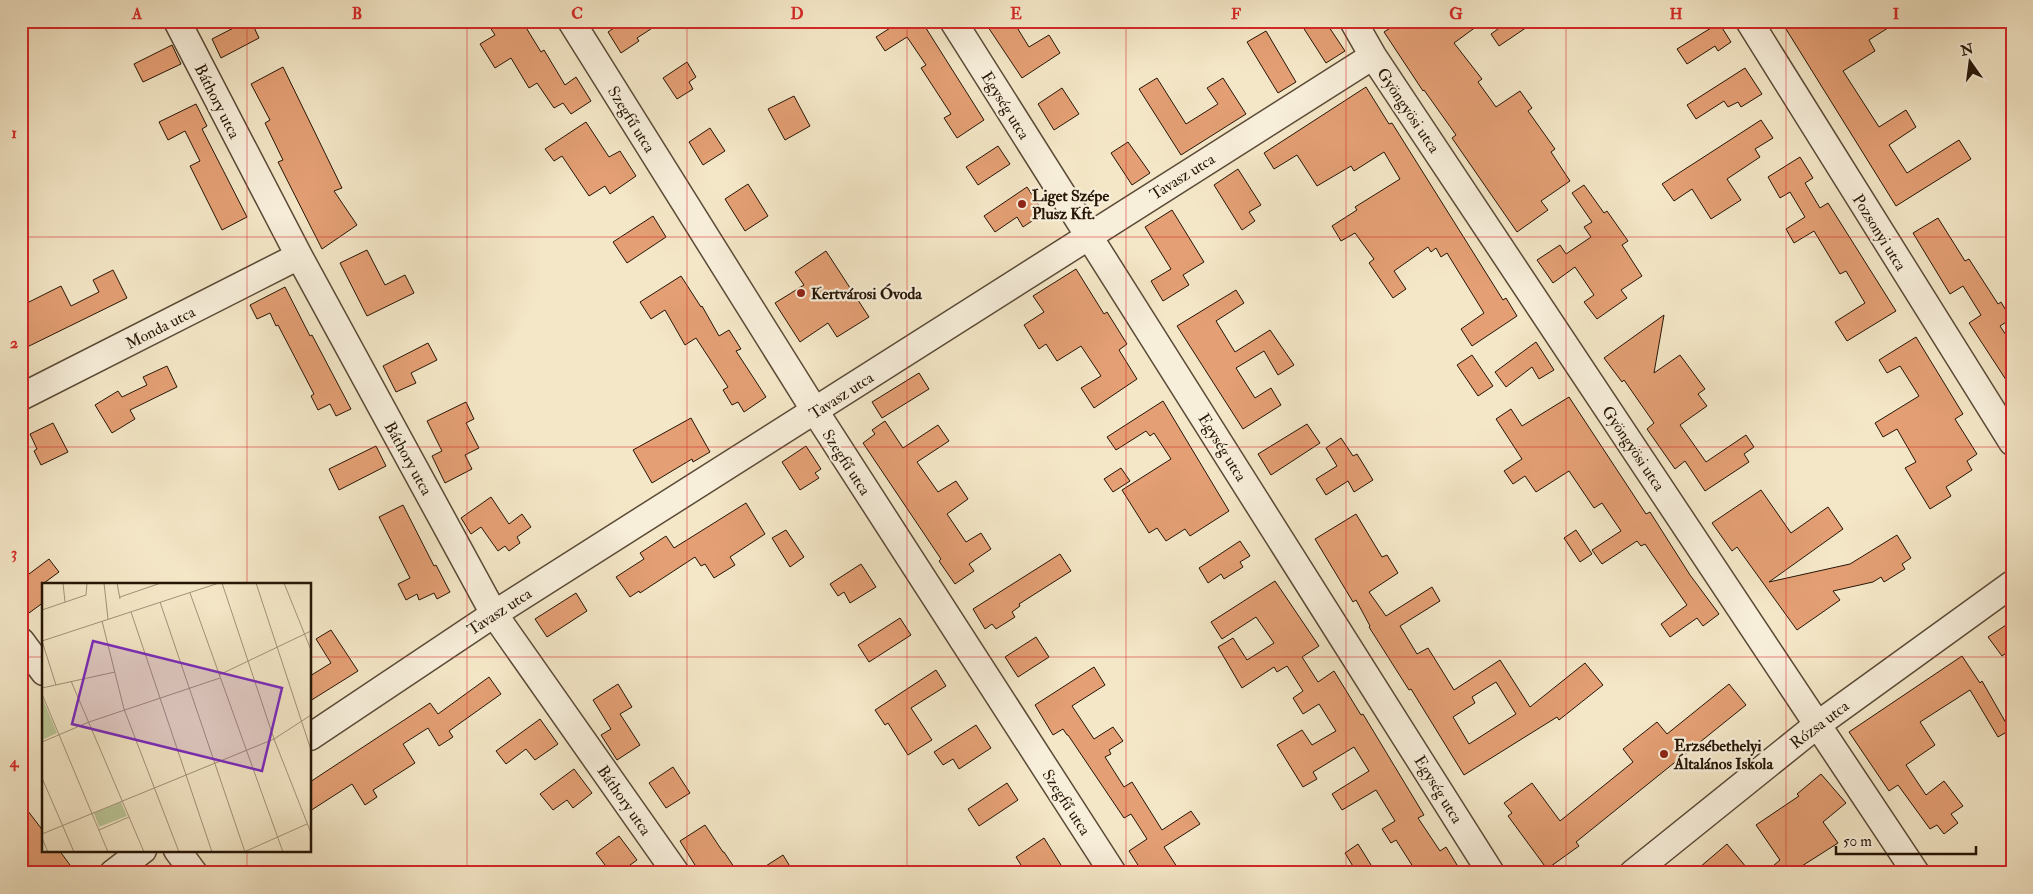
<svg xmlns="http://www.w3.org/2000/svg" width="2033" height="894" viewBox="0 0 2033 894" font-family="'IM FELL Double Pica',serif">
<style>
.building{fill:#e49f74;stroke:#261506;fill-rule:evenodd}
.lines{fill:none;stroke-linecap:round;stroke-linejoin:round}
.minor-casing{stroke:#5a4a36;stroke-width:29}
.minor{stroke:#f8efdb;stroke-width:26}
.grid{fill:none;stroke:#d62828;stroke-width:1;stroke-opacity:0.55}
.poi-dot{fill:#8f2418;stroke:#f8efdb;stroke-width:2}
.labels{text-anchor:middle;stroke-width:4.5;stroke-linejoin:round;paint-order:stroke}
.street-label{font-size:16px;fill:#261506;stroke:#f8efdb}
.poi-label{font-size:16px;font-weight:bold;fill:#261506;stroke:#f8efdb;text-anchor:start}
.inset-road{fill:none;stroke:#a2937a;stroke-width:1}
.view{fill:#7b2cbf;fill-opacity:0.15;stroke:#7b2cbf;stroke-width:2.5}
.inset-edge{fill:none;stroke:#261506;stroke-width:2.5}
.neatline{fill:none;stroke:#d62828;stroke-width:2}
.grid-label{font-size:16px;text-anchor:middle;font-weight:bold;fill:#d62828}
</style>
<rect width="100%" height="100%" fill="#f4e7c7"/>
<filter id="stains"><feTurbulence type="fractalNoise" baseFrequency=".004" numOctaves="4"/><feColorMatrix values="0 0 0 0 .2 0 0 0 0 .09 0 0 0 0 .02 0 0 0 .5 -.17"/></filter>
<radialGradient id="worn" r=".72"><stop offset=".6" stop-color="#630" stop-opacity="0"/><stop offset="1" stop-color="#630" stop-opacity=".3"/></radialGradient>
<path class="building" d="M 247,21 L 251,21 L 259,38 L 221,58 L 212,39 Z
M 486,21 L 522,21 L 541,52 L 544,50 L 565,85 L 576,77 L 591,101 L 571,114 L 563,103 L 554,108 L 537,83 L 529,88 L 511,58 L 495,68 L 480,44 L 495,35 Z
M 624,21 L 663,21 L 637,38 L 639,41 L 621,53 L 608,32 Z
M 897,21 L 931,21 L 924,25 L 984,120 L 957,138 L 944,118 L 951,114 L 921,68 L 926,65 L 907,37 L 885,51 L 876,37 L 898,23 Z
M 984,21 L 1013,21 L 1029,47 L 1049,35 L 1060,53 L 1022,78 Z
M 1299,21 L 1325,21 L 1345,51 L 1326,63 Z
M 1401,21 L 1484,21 L 1454,43 L 1482,79 L 1478,82 L 1496,107 L 1520,91 L 1532,108 L 1528,111 L 1555,149 L 1551,152 L 1570,181 L 1541,201 L 1548,210 L 1517,232 L 1452,138 L 1456,135 L 1424,90 L 1423,91 L 1384,32 Z
M 1509,21 L 1536,21 L 1499,46 L 1491,34 Z
M 1781,21 L 1899,21 L 1869,40 L 1875,51 L 1843,71 L 1879,127 L 1906,110 L 1916,127 L 1889,145 L 1907,173 L 1959,140 L 1971,159 L 1896,206 Z
M 1719,23 L 1731,42 L 1718,51 L 1715,46 L 1687,64 L 1677,49 Z
M 1266,31 L 1296,82 L 1278,93 L 1247,42 Z
M 172,45 L 181,64 L 143,82 L 134,64 Z
M 687,62 L 696,77 L 689,82 L 693,89 L 677,99 L 663,78 Z
M 283,67 L 342,188 L 334,191 L 357,225 L 322,249 L 278,162 L 283,160 L 265,123 L 270,120 L 251,84 Z
M 1745,68 L 1762,94 L 1741,107 L 1738,102 L 1728,107 L 1724,101 L 1696,119 L 1687,105 Z
M 1157,78 L 1186,124 L 1218,104 L 1207,88 L 1223,78 L 1246,114 L 1181,155 L 1139,89 Z
M 1366,87 L 1389,124 L 1392,123 L 1503,300 L 1506,298 L 1517,316 L 1472,346 L 1461,329 L 1484,313 L 1447,253 L 1441,257 L 1436,248 L 1431,252 L 1428,247 L 1394,271 L 1406,289 L 1393,298 L 1369,263 L 1374,259 L 1355,233 L 1341,241 L 1332,226 L 1357,210 L 1355,207 L 1400,179 L 1384,152 L 1354,171 L 1351,166 L 1317,186 L 1297,155 L 1274,169 L 1264,153 Z
M 1062,88 L 1079,114 L 1054,130 L 1038,104 Z
M 794,96 L 810,126 L 785,140 L 768,109 Z
M 196,104 L 207,126 L 202,129 L 247,217 L 222,230 L 190,166 L 200,161 L 185,131 L 168,140 L 159,122 Z
M 1761,120 L 1773,138 L 1755,149 L 1760,157 L 1727,179 L 1741,200 L 1711,219 L 1692,189 L 1674,201 L 1662,184 Z
M 586,122 L 609,157 L 620,151 L 636,176 L 610,194 L 605,186 L 589,196 L 562,156 L 554,161 L 545,149 Z
M 710,128 L 725,151 L 703,165 L 689,142 Z
M 1128,142 L 1150,173 L 1132,185 L 1111,153 Z
M 998,146 L 1010,164 L 978,185 L 966,167 Z
M 1800,157 L 1813,178 L 1805,183 L 1820,208 L 1828,203 L 1896,311 L 1847,341 L 1835,322 L 1865,303 L 1846,271 L 1840,274 L 1814,231 L 1794,243 L 1786,229 L 1805,217 L 1790,192 L 1780,198 L 1768,177 Z
M 1238,169 L 1261,205 L 1249,212 L 1255,221 L 1242,230 L 1214,185 Z
M 748,184 L 768,216 L 745,231 L 725,199 Z
M 1584,185 L 1604,213 L 1607,211 L 1628,241 L 1622,245 L 1642,276 L 1621,290 L 1627,298 L 1597,319 L 1584,302 L 1594,295 L 1575,267 L 1553,283 L 1537,260 L 1560,245 L 1566,254 L 1591,237 L 1584,227 L 1592,222 L 1572,193 Z
M 1027,187 L 1044,213 L 1023,227 L 1017,217 L 995,232 L 984,216 Z
M 1172,210 L 1204,262 L 1183,275 L 1189,285 L 1163,301 L 1151,281 L 1171,269 L 1145,227 Z
M 653,216 L 666,237 L 627,263 L 613,242 Z
M 1938,218 L 1965,261 L 1969,259 L 1998,304 L 2001,302 L 2011,319 L 2000,326 L 2012,344 L 2012,389 L 1969,323 L 1981,315 L 1963,286 L 1950,294 L 1913,233 Z
M 367,250 L 385,285 L 405,275 L 414,293 L 367,316 L 340,263 Z
M 826,251 L 869,317 L 837,337 L 828,323 L 800,342 L 775,303 L 804,285 L 795,272 Z
M 1076,269 L 1104,314 L 1107,312 L 1127,344 L 1119,350 L 1137,379 L 1094,408 L 1081,388 L 1101,376 L 1081,346 L 1057,361 L 1046,344 L 1039,349 L 1024,325 L 1044,312 L 1033,296 Z
M 113,270 L 127,298 L 21,350 L 21,306 L 61,286 L 71,306 L 99,292 L 93,280 Z
M 681,276 L 701,307 L 702,306 L 719,336 L 729,330 L 741,349 L 736,351 L 766,397 L 744,412 L 738,402 L 732,405 L 723,390 L 728,387 L 696,338 L 685,345 L 665,310 L 651,319 L 640,302 Z
M 285,287 L 310,336 L 312,335 L 351,409 L 336,416 L 330,404 L 318,410 L 311,396 L 314,394 L 278,325 L 276,326 L 270,313 L 257,319 L 250,305 Z
M 1236,290 L 1244,303 L 1216,321 L 1235,352 L 1270,330 L 1294,365 L 1278,375 L 1264,351 L 1236,368 L 1255,398 L 1271,388 L 1281,405 L 1243,429 L 1177,326 Z
M 1664,315 L 1654,373 L 1680,355 L 1705,389 L 1698,394 L 1707,406 L 1680,425 L 1706,462 L 1746,435 L 1754,447 L 1744,454 L 1749,462 L 1705,491 L 1685,461 L 1675,469 L 1647,429 L 1654,423 L 1624,380 L 1622,382 L 1604,358 Z
M 1916,337 L 1963,414 L 1955,419 L 1977,454 L 1967,461 L 1972,470 L 1946,487 L 1951,496 L 1930,509 L 1905,468 L 1916,462 L 1897,429 L 1883,437 L 1875,423 L 1919,396 L 1900,366 L 1887,373 L 1879,360 Z
M 1536,342 L 1554,370 L 1539,379 L 1532,367 L 1506,387 L 1495,372 Z
M 428,343 L 437,360 L 411,373 L 416,383 L 396,392 L 383,366 Z
M 1472,355 L 1493,386 L 1478,396 L 1457,365 Z
M 167,366 L 177,387 L 130,410 L 135,419 L 112,433 L 95,405 L 118,391 L 122,397 L 147,385 L 143,377 Z
M 919,373 L 929,389 L 882,418 L 872,402 Z
M 1569,397 L 1646,514 L 1650,512 L 1690,575 L 1719,614 L 1703,626 L 1697,618 L 1670,637 L 1661,624 L 1687,605 L 1645,544 L 1641,546 L 1637,541 L 1602,564 L 1592,550 L 1621,531 L 1602,503 L 1594,508 L 1569,471 L 1536,492 L 1525,476 L 1513,484 L 1504,471 L 1522,459 L 1496,419 L 1511,409 L 1522,426 Z
M 1163,401 L 1229,511 L 1190,536 L 1185,529 L 1166,541 L 1157,528 L 1149,533 L 1122,490 L 1171,459 L 1154,433 L 1150,436 L 1146,431 L 1116,450 L 1107,437 Z
M 466,402 L 474,419 L 466,423 L 479,448 L 465,455 L 472,469 L 445,483 L 432,456 L 442,451 L 427,421 Z
M 691,418 L 710,452 L 693,462 L 692,459 L 652,483 L 633,450 Z
M 885,421 L 903,448 L 938,425 L 949,441 L 917,462 L 938,492 L 956,481 L 968,499 L 947,514 L 966,542 L 981,533 L 991,549 L 969,564 L 974,571 L 955,584 L 939,561 L 941,559 L 863,443 L 875,434 L 872,430 Z
M 53,423 L 68,452 L 41,465 L 34,451 L 37,449 L 30,434 Z
M 1307,424 L 1320,443 L 1271,475 L 1258,454 Z
M 1341,438 L 1353,456 L 1357,454 L 1373,480 L 1354,492 L 1348,481 L 1326,495 L 1316,479 L 1337,466 L 1326,448 Z
M 376,446 L 386,466 L 339,490 L 329,469 Z
M 806,446 L 821,469 L 815,473 L 819,478 L 800,490 L 782,462 Z
M 1121,468 L 1130,481 L 1113,492 L 1104,479 Z
M 1761,490 L 1791,533 L 1828,507 L 1843,529 L 1769,582 L 1850,564 L 1897,535 L 1911,558 L 1902,564 L 1905,569 L 1884,582 L 1881,577 L 1873,582 L 1833,591 L 1840,600 L 1797,630 L 1737,547 L 1732,551 L 1712,523 Z
M 491,497 L 509,524 L 522,514 L 531,527 L 517,537 L 520,543 L 509,551 L 505,546 L 498,551 L 481,527 L 471,534 L 461,518 Z
M 746,503 L 765,534 L 730,557 L 735,565 L 714,578 L 705,564 L 701,566 L 695,557 L 640,593 L 639,591 L 630,597 L 616,577 L 644,559 L 640,553 L 666,536 L 674,548 Z
M 403,505 L 434,566 L 436,565 L 450,592 L 437,599 L 434,593 L 419,600 L 417,594 L 406,600 L 398,584 L 410,578 L 379,517 Z
M 1356,514 L 1382,557 L 1387,555 L 1398,573 L 1369,592 L 1386,616 L 1432,587 L 1440,601 L 1400,626 L 1417,654 L 1428,648 L 1454,690 L 1500,660 L 1530,707 L 1585,663 L 1603,685 L 1559,720 L 1557,717 L 1464,775 L 1411,689 L 1409,690 L 1369,627 L 1370,626 L 1356,600 L 1353,602 L 1315,539 ZM 1496,682 L 1516,714 L 1469,744 L 1453,717 L 1475,703 L 1472,697 Z
M 786,530 L 804,557 L 790,567 L 772,538 Z
M 1576,530 L 1592,554 L 1580,562 L 1564,538 Z
M 1240,541 L 1250,556 L 1240,562 L 1243,567 L 1224,579 L 1221,574 L 1208,583 L 1199,568 Z
M 1060,554 L 1071,571 L 1019,604 L 1020,606 L 1012,612 L 1015,617 L 996,629 L 992,624 L 985,629 L 973,609 Z
M 49,559 L 59,572 L 44,583 L 44,602 L 29,613 L 21,603 L 21,580 Z
M 861,564 L 876,587 L 850,603 L 844,592 L 838,596 L 830,584 Z
M 1275,581 L 1319,646 L 1302,657 L 1318,682 L 1334,671 L 1361,715 L 1363,714 L 1424,815 L 1418,818 L 1440,851 L 1446,847 L 1462,873 L 1417,873 L 1396,840 L 1391,843 L 1382,829 L 1395,821 L 1376,790 L 1342,810 L 1332,794 L 1369,771 L 1354,747 L 1313,772 L 1317,779 L 1303,787 L 1277,745 L 1302,730 L 1312,745 L 1336,731 L 1319,704 L 1303,714 L 1293,698 L 1303,691 L 1287,666 L 1277,672 L 1274,667 L 1242,688 L 1218,647 L 1233,638 L 1247,660 L 1274,643 L 1256,617 L 1222,639 L 1211,622 Z
M 576,593 L 587,611 L 547,637 L 535,619 Z
M 900,618 L 911,635 L 869,662 L 858,645 Z
M 2012,621 L 2012,649 L 2002,656 L 1988,637 Z
M 331,630 L 358,671 L 310,701 L 310,676 L 331,663 L 316,639 Z
M 1036,637 L 1049,657 L 1018,677 L 1005,657 Z
M 1962,656 L 1980,683 L 1982,681 L 2010,730 L 1998,737 L 1970,690 L 1920,722 L 1935,745 L 1906,765 L 1926,795 L 1944,781 L 1963,806 L 1951,814 L 1958,823 L 1944,834 L 1937,825 L 1930,829 L 1898,785 L 1889,791 L 1849,732 Z
M 1094,667 L 1105,685 L 1072,706 L 1094,739 L 1113,727 L 1123,741 L 1109,750 L 1111,754 L 1105,757 L 1124,787 L 1132,782 L 1162,830 L 1191,811 L 1200,824 L 1164,847 L 1181,873 L 1143,873 L 1129,851 L 1147,839 L 1131,814 L 1124,818 L 1068,735 L 1067,735 L 1063,729 L 1053,735 L 1035,705 Z
M 936,670 L 946,686 L 911,708 L 932,740 L 908,755 L 888,723 L 885,725 L 875,710 Z
M 489,677 L 501,694 L 449,731 L 453,737 L 439,746 L 428,728 L 403,744 L 415,763 L 373,790 L 377,797 L 365,805 L 352,784 L 310,811 L 310,782 L 430,703 L 438,714 Z
M 618,684 L 632,707 L 620,714 L 640,745 L 617,760 L 601,735 L 611,729 L 593,700 Z
M 1729,684 L 1746,705 L 1576,842 L 1579,846 L 1547,869 L 1508,816 L 1512,813 L 1504,803 L 1532,783 L 1560,821 L 1633,762 L 1623,749 L 1657,722 L 1667,734 Z
M 540,719 L 558,744 L 535,760 L 526,749 L 506,764 L 496,751 Z
M 976,725 L 991,748 L 959,769 L 953,759 L 943,765 L 934,752 Z
M 673,767 L 690,793 L 666,808 L 649,783 Z
M 574,769 L 592,793 L 573,808 L 567,800 L 553,810 L 540,794 Z
M 1821,774 L 1846,803 L 1823,822 L 1838,843 L 1791,873 L 1765,873 L 1780,860 L 1756,825 L 1799,796 L 1797,794 Z
M 1007,783 L 1018,800 L 979,826 L 968,809 Z
M 21,802 L 44,832 L 44,850 L 59,850 L 70,865 L 60,873 L 21,873 Z
M 705,825 L 723,852 L 724,852 L 738,873 L 700,873 L 680,841 Z
M 619,836 L 637,860 L 619,873 L 611,873 L 596,853 Z
M 1044,838 L 1066,873 L 1026,873 L 1016,857 Z
M 1358,844 L 1376,873 L 1357,873 L 1345,853 Z
M 1727,844 L 1751,873 L 1693,873 Z
M 783,855 L 794,873 L 755,873 Z"/>
<g class="lines">
<defs>
<path id="minor" d="M 177,21 L 299,256 L 494,614 L 676,873
M 571,21 L 815,411 L 1113,873
M 953,21 L 1491,873
M 1353,21 L 1373,56 L 1916,873
M 1749,21 L 2012,442
M 21,397 L 299,256
M 21,641 L 44,672
M 310,737 L 494,614 L 1373,56
M 177,850 L 194,873
M 113,873 L 143,850
M 1633,873 L 1817,725 L 2012,584"/>
</defs>
<use href="#minor" class="minor-casing"/>
<use href="#minor" class="minor"/>
</g>
<path class="grid" d="M 247,21 L 247,584M 467,21 L 467,873M 687,21 L 687,873M 907,21 L 907,873M 1126,21 L 1126,873M 1346,21 L 1346,873M 1566,21 L 1566,873M 1786,21 L 1786,873M 21,237 L 2012,237M 21,447 L 2012,447M 21,657 L 44,657M 310,657 L 2012,657M 247,850 L 247,873"/>
<g class="poi-dot">
<circle cx="1022" cy="204" r="5"/>
<circle cx="801" cy="293" r="5"/>
<circle cx="1664" cy="754" r="5"/>
</g>
<g class="labels">
<g class="street-label">
<text transform="translate(218 101) rotate(63)" y="6">Báthory utca</text>
<text transform="translate(1006 105) rotate(58)" y="6">Egység utca</text>
<text transform="translate(1409 110) rotate(56)" y="6">Gyöngyösi utca</text>
<text transform="translate(632 119) rotate(58)" y="6">Szegfű utca</text>
<text transform="translate(1182 176) rotate(-32)" y="6">Tavasz utca</text>
<text transform="translate(1880 232) rotate(58)" y="6">Pozsonyi utca</text>
<text transform="translate(160 327) rotate(-27)" y="6">Monda utca</text>
<text transform="translate(841 395) rotate(-33)" y="6">Tavasz utca</text>
<text transform="translate(1223 447) rotate(58)" y="6">Egység utca</text>
<text transform="translate(1634 448) rotate(56)" y="6">Gyöngyösi utca</text>
<text transform="translate(409 458) rotate(61)" y="6">Báthory utca</text>
<text transform="translate(847 462) rotate(57)" y="6">Szegfű utca</text>
<text transform="translate(499 611) rotate(-33)" y="6">Tavasz utca</text>
<text transform="translate(1819 724) rotate(-37)" y="6">Rózsa utca</text>
<text transform="translate(1439 789) rotate(58)" y="6">Egység utca</text>
<text transform="translate(625 800) rotate(55)" y="6">Báthory utca</text>
<text transform="translate(1067 802) rotate(57)" y="6">Szegfű utca</text>
</g>
<g class="poi-label">
<text x="1032" y="201">Liget Szépe<tspan x="1032" dy="18">Plusz Kft.</tspan></text>
<text x="811" y="299">Kertvárosi Óvoda</text>
<text x="1674" y="751">Erzsébethelyi<tspan x="1674" dy="18">Általános Iskola</tspan></text>
</g>
</g>
<g transform="translate(42 583)">
<rect width="269" height="269" fill="#f4e7c7"/>
<path d="M 0,114 L 15,150 L 0,157 ZM 79,219 L 85,233 L 57,244 L 52,230 Z" fill="#bac597"/>
<path class="inset-road" d="M 21,0 L 23,19M 62,0 L 66,36M 75,0 L 78,16M 180,0 L 232,156 L 269,250M 214,0 L 269,167M 242,0 L 269,67M 148,10 L 241,269M 78,14 L 119,0M 118,19 L 203,269M 0,27 L 44,12 L 45,0M 89,29 L 170,269M 60,38 L 82,126 L 137,269M 0,58 L 177,0M 0,58 L 14,102M 177,92 L 269,48M 29,98 L 102,269M 0,105 L 73,89M 0,111 L 66,269M 0,159 L 47,139 L 178,95M 0,195 L 32,269M 57,247 L 87,234M 0,251 L 232,156 L 269,132M 0,255 L 6,269M 202,269 L 265,241"/>
<path class="view" d="M 51,58 L 240,105 L 220,188 L 30,141 Z"/>
<rect width="269" height="269" class="inset-edge"/>
</g>
<rect width="2033" height="894" fill="none" stroke="#f4e7c7" stroke-width="55"/>
<g transform="translate(1970 62) rotate(346)" stroke="#f8efdb" stroke-width="4" paint-order="stroke">
<path d="M0-4L9 19L0 12L-9 19Z" fill="#261506"/>
<text y="-8" font-size="14" font-weight="bold" text-anchor="middle" fill="#261506">N</text>
</g>
<path d="M1836 846v8h140v-8" fill="none" stroke="#261506" stroke-width="2.5"/>
<text x="1843" y="846" font-size="15" fill="#261506" stroke="#f8efdb" stroke-width="4" paint-order="stroke">50 m</text>
<rect x="28" y="28" width="1978" height="838" class="neatline"/>
<g class="grid-label">
<text x="137" y="19">A</text>
<text x="357" y="19">B</text>
<text x="577" y="19">C</text>
<text x="797" y="19">D</text>
<text x="1016" y="19">E</text>
<text x="1236" y="19">F</text>
<text x="1456" y="19">G</text>
<text x="1676" y="19">H</text>
<text x="1896" y="19">I</text>
<text x="14" y="138">1</text>
<text x="14" y="348">2</text>
<text x="14" y="558">3</text>
<text x="14" y="767">4</text>
</g>
<rect width="100%" height="100%" filter="url(#stains)"/>
<rect width="100%" height="100%" fill="url(#worn)"/>
</svg>
